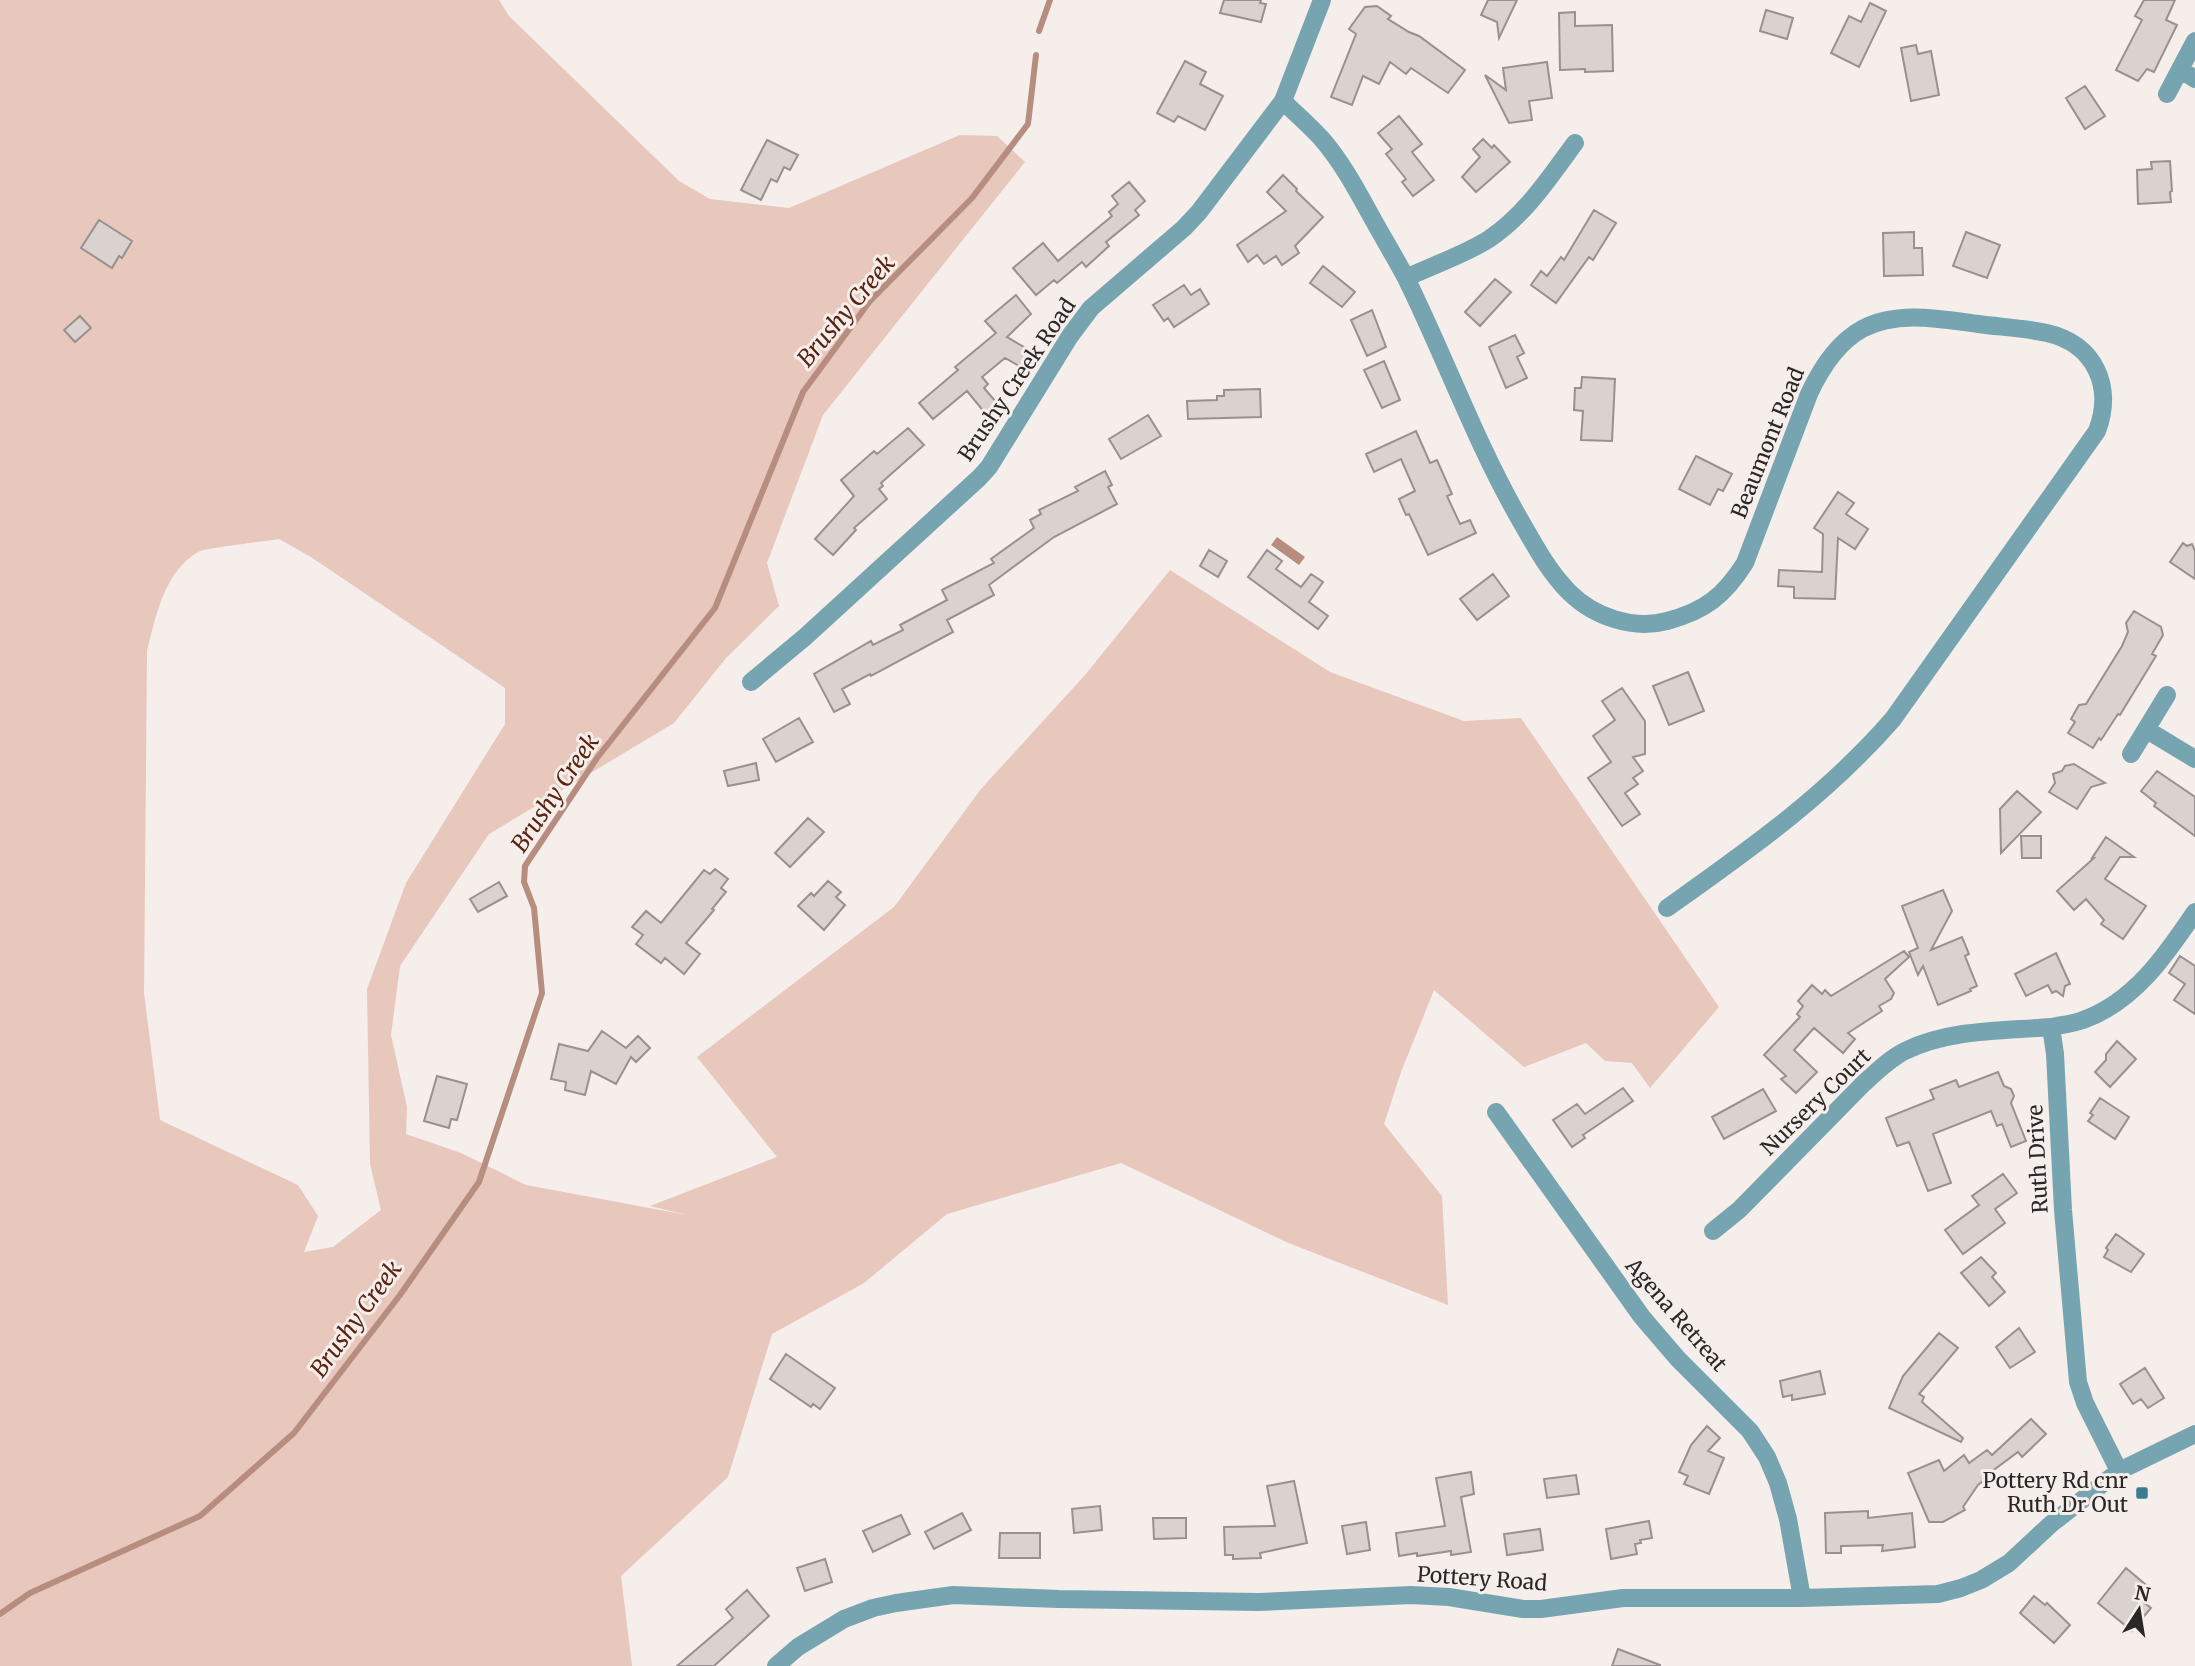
<svg xmlns="http://www.w3.org/2000/svg" width="2195" height="1666" viewBox="0 0 2195 1666" font-family="Merriweather,serif">
<style>
.green{fill:#e8c7bc;fill-rule:evenodd}
.water{fill:#b78d7f}
.lines{fill:none;stroke-linecap:round;stroke-linejoin:round}
.stream{stroke:#b78d7f;stroke-width:6}
.building{fill:#d9d2cf;stroke:#98918f;stroke-width:2}
.street{stroke:#77a4b1;stroke-width:18}
.poi-dot{fill:#3a7c8d;stroke:#f5eeeb;stroke-width:2.5}
.labels{text-anchor:middle;stroke-width:6;stroke-linejoin:round;paint-order:stroke}
.street-label{font-size:21px;fill:#2a2726;stroke:#f5eeeb}
.poi-label{font-size:21px;fill:#2a2726;stroke:#f5eeeb;text-anchor:end}
.water-label{font-size:23px;font-style:italic;fill:#592310;stroke:#f5eeeb}
</style>
<rect width="100%" height="100%" fill="#f5eeeb"/>
<path class="green" d="M 0,0 L 499,0 L 509,16 L 679,181 L 710,199 L 789,208 L 960,135 L 997,136 L 1025,162 L 823,415 L 767,563 L 779,606 L 726,658 L 674,723 L 489,834 L 400,966 L 391,1035 L 407,1107 L 406,1134 L 461,1153 L 526,1185 L 687,1215 L 650,1206 L 777,1157 L 697,1057 L 894,907 L 981,789 L 1085,675 L 1170,570 L 1330,672 L 1464,721 L 1521,718 L 1719,1007 L 1650,1088 L 1632,1063 L 1605,1061 L 1586,1043 L 1524,1067 L 1434,990 L 1401,1072 L 1384,1124 L 1442,1196 L 1448,1305 L 1286,1242 L 1121,1163 L 947,1214 L 864,1283 L 772,1334 L 728,1477 L 621,1576 L 632,1666 L 0,1666 ZM 279,539 L 311,557 L 505,688 L 505,724 L 406,883 L 367,989 L 370,1164 L 381,1210 L 333,1247 L 304,1252 L 318,1216 L 298,1185 L 160,1120 L 144,993 L 147,651 C 156,616 164,572 198,552 C 208,547 263,542 279,539 Z"/>
<path class="water" d="M 1277,537 L 1305,557 L 1299,565 L 1271,545 Z"/>
<g class="lines">
<path class="stream" d="M 1039,31 L 1050,0
M 0,1614 L 30,1593 L 200,1516 L 294,1433 L 400,1295 L 479,1182 L 542,993 L 534,908 L 524,882 L 525,866 L 597,758 L 715,608 L 803,392 L 870,301 L 972,198 L 1028,124 L 1036,55"/>
</g>
<path class="building" d="M 1224,0 L 1261,0 L 1260,3 L 1266,4 L 1261,22 L 1220,13 Z
M 1488,0 L 1517,0 L 1499,38 L 1497,22 L 1481,15 Z
M 2144,0 L 2175,0 L 2166,20 L 2177,25 L 2154,72 L 2147,69 L 2138,81 L 2116,70 L 2142,20 L 2135,16 Z
M 1870,3 L 1886,11 L 1859,67 L 1831,53 L 1849,16 L 1861,22 Z
M 1377,6 L 1391,16 L 1388,19 L 1409,32 L 1419,36 L 1465,70 L 1448,93 L 1411,68 L 1406,74 L 1390,62 L 1379,84 L 1363,76 L 1352,105 L 1331,97 L 1356,34 L 1349,29 L 1365,7 Z
M 1766,10 L 1793,18 L 1787,39 L 1760,31 Z
M 1575,12 L 1575,26 L 1612,25 L 1613,71 L 1585,72 L 1585,69 L 1560,70 L 1559,13 Z
M 1916,45 L 1918,54 L 1931,51 L 1939,95 L 1911,101 L 1901,48 Z
M 1185,61 L 1206,72 L 1200,84 L 1223,96 L 1205,130 L 1178,116 L 1174,122 L 1157,113 Z
M 1547,62 L 1552,98 L 1529,101 L 1532,120 L 1509,123 L 1485,75 L 1506,90 L 1503,68 Z
M 2085,86 L 2105,116 L 2085,129 L 2066,98 Z
M 1399,116 L 1422,144 L 1412,152 L 1434,180 L 1413,196 L 1402,182 L 1406,179 L 1386,154 L 1392,149 L 1378,133 Z
M 1483,139 L 1492,148 L 1494,145 L 1510,162 L 1476,192 L 1462,177 L 1480,157 L 1473,149 Z
M 767,140 L 798,155 L 790,170 L 784,167 L 777,182 L 771,179 L 761,200 L 741,190 Z
M 2170,161 L 2172,191 L 2170,192 L 2171,202 L 2138,204 L 2137,170 L 2152,169 L 2151,162 Z
M 1283,175 L 1297,189 L 1296,191 L 1323,217 L 1295,246 L 1299,253 L 1282,265 L 1276,256 L 1264,264 L 1257,255 L 1248,262 L 1237,245 L 1286,211 L 1267,192 Z
M 1129,182 L 1145,201 L 1135,210 L 1139,215 L 1106,242 L 1109,246 L 1086,267 L 1082,262 L 1057,283 L 1054,280 L 1036,295 L 1013,268 L 1043,243 L 1058,261 L 1112,216 L 1109,212 L 1118,204 L 1112,196 Z
M 1594,210 L 1616,223 L 1593,260 L 1589,257 L 1556,303 L 1531,285 L 1541,271 L 1547,276 L 1561,257 L 1564,260 Z
M 99,220 L 132,241 L 122,258 L 119,256 L 112,268 L 81,248 Z
M 1914,232 L 1914,248 L 1922,248 L 1923,275 L 1884,276 L 1883,233 Z
M 1966,232 L 2000,245 L 1987,278 L 1953,266 Z
M 1323,266 L 1355,292 L 1342,307 L 1310,283 Z
M 1495,279 L 1511,292 L 1480,326 L 1465,312 Z
M 1184,285 L 1191,295 L 1200,289 L 1209,304 L 1174,327 L 1168,318 L 1164,321 L 1153,305 Z
M 1016,295 L 1031,314 L 1007,337 L 1034,353 L 1026,370 L 1005,358 L 982,377 L 988,384 L 984,388 L 1002,409 L 994,424 L 967,391 L 933,419 L 919,403 L 958,370 L 955,367 L 996,333 L 985,321 Z
M 1372,310 L 1386,347 L 1367,356 L 1351,320 Z
M 80,316 L 91,328 L 75,342 L 64,330 Z
M 1515,335 L 1524,353 L 1517,357 L 1527,378 L 1506,388 L 1489,347 Z
M 1384,361 L 1400,400 L 1382,408 L 1364,370 Z
M 1582,377 L 1615,379 L 1612,441 L 1581,440 L 1583,411 L 1574,410 L 1575,388 L 1581,388 Z
M 1260,389 L 1261,417 L 1188,419 L 1187,401 L 1217,400 L 1217,396 L 1224,396 L 1224,390 Z
M 1148,415 L 1161,436 L 1121,459 L 1109,439 Z
M 908,428 L 924,445 L 881,483 L 883,486 L 879,489 L 887,499 L 854,528 L 856,530 L 833,555 L 815,539 L 854,496 L 841,480 L 874,451 L 877,454 Z
M 1416,431 L 1430,463 L 1437,460 L 1452,494 L 1447,496 L 1460,524 L 1470,520 L 1476,533 L 1428,555 L 1409,514 L 1406,515 L 1399,499 L 1415,491 L 1401,459 L 1374,472 L 1366,454 Z
M 1696,456 L 1732,474 L 1723,491 L 1718,489 L 1710,505 L 1679,489 Z
M 1105,471 L 1112,485 L 1108,487 L 1117,504 L 1054,537 L 989,585 L 994,595 L 947,620 L 953,632 L 871,676 L 870,674 L 842,689 L 850,704 L 834,712 L 814,674 L 871,641 L 873,645 L 903,630 L 900,625 L 947,600 L 942,590 L 994,563 L 991,559 L 1034,528 L 1030,520 L 1041,514 L 1039,510 L 1078,491 L 1075,487 Z
M 1838,492 L 1854,503 L 1846,514 L 1868,529 L 1855,549 L 1838,538 L 1835,599 L 1794,598 L 1794,587 L 1778,586 L 1779,570 L 1822,572 L 1823,534 L 1814,528 Z
M 2183,543 L 2187,546 L 2192,544 L 2195,551 L 2195,579 L 2170,562 Z
M 1209,550 L 1227,561 L 1218,577 L 1200,566 Z
M 1267,550 L 1282,561 L 1276,569 L 1301,587 L 1311,574 L 1323,582 L 1309,602 L 1328,616 L 1318,629 L 1248,577 Z
M 1493,574 L 1509,596 L 1477,620 L 1460,599 Z
M 2134,611 L 2161,627 L 2163,635 L 2152,654 L 2156,656 L 2134,692 L 2120,715 L 2118,714 L 2101,740 L 2099,738 L 2093,748 L 2068,733 L 2075,722 L 2071,719 L 2079,705 L 2086,704 L 2122,646 L 2128,632 L 2126,623 Z
M 1688,672 L 1704,711 L 1669,725 L 1653,686 Z
M 1622,688 L 1645,721 L 1645,754 L 1633,757 L 1643,771 L 1633,778 L 1638,784 L 1625,793 L 1640,814 L 1622,826 L 1588,778 L 1611,762 L 1593,736 L 1615,720 L 1602,701 Z
M 799,718 L 813,742 L 776,762 L 763,739 Z
M 756,763 L 759,780 L 728,786 L 724,771 Z
M 2074,764 L 2105,783 L 2091,787 L 2077,809 L 2049,792 L 2055,783 L 2053,774 L 2062,771 L 2065,766 Z
M 2157,771 L 2195,797 L 2195,836 L 2154,806 L 2156,803 L 2141,791 Z
M 2017,791 L 2041,812 L 2001,853 L 2000,809 Z
M 808,818 L 824,832 L 790,867 L 775,853 Z
M 2021,836 L 2041,836 L 2041,858 L 2022,858 Z
M 2106,837 L 2134,857 L 2120,857 L 2105,879 L 2146,906 L 2123,939 L 2101,924 L 2104,920 L 2086,899 L 2074,910 L 2057,891 L 2094,858 L 2092,858 Z
M 715,869 L 728,879 L 721,888 L 726,892 L 712,909 L 714,910 L 686,943 L 700,954 L 684,974 L 665,958 L 661,963 L 636,944 L 643,935 L 632,927 L 646,911 L 661,923 L 704,870 L 710,874 Z
M 828,881 L 841,892 L 836,897 L 845,905 L 824,930 L 798,906 L 811,893 L 814,896 Z
M 499,882 L 507,896 L 478,912 L 470,899 Z
M 1943,890 L 1952,911 L 1931,950 L 1962,937 L 1969,954 L 1965,956 L 1977,986 L 1970,989 L 1971,991 L 1938,1005 L 1923,966 L 1918,975 L 1909,952 L 1918,948 L 1902,906 Z
M 1904,951 L 1909,957 L 1885,979 L 1894,993 L 1891,999 L 1879,1006 L 1882,1011 L 1848,1033 L 1855,1039 L 1843,1053 L 1814,1028 L 1794,1050 L 1817,1072 L 1796,1093 L 1781,1079 L 1786,1076 L 1764,1055 L 1800,1017 L 1797,1014 L 1803,1006 L 1798,1001 L 1812,985 L 1822,994 L 1825,990 L 1831,996 Z
M 2056,953 L 2070,984 L 2065,986 L 2063,996 L 2056,991 L 2052,993 L 2048,985 L 2026,996 L 2015,974 Z
M 2180,956 L 2195,966 L 2195,1014 L 2174,1000 L 2185,984 L 2169,973 Z
M 602,1031 L 626,1048 L 638,1036 L 650,1048 L 636,1062 L 631,1057 L 616,1084 L 591,1071 L 585,1095 L 565,1090 L 566,1082 L 551,1079 L 559,1044 L 588,1051 Z
M 2117,1041 L 2136,1059 L 2110,1087 L 2095,1072 L 2106,1060 L 2106,1054 Z
M 1998,1072 L 2004,1086 L 2011,1089 L 2014,1096 L 2011,1103 L 2026,1141 L 2011,1147 L 2002,1124 L 1997,1126 L 1991,1111 L 1933,1134 L 1951,1183 L 1928,1191 L 1909,1142 L 1897,1146 L 1886,1118 L 1934,1099 L 1930,1090 L 1956,1080 L 1959,1087 Z
M 437,1076 L 467,1084 L 457,1120 L 451,1119 L 449,1128 L 424,1121 Z
M 1623,1088 L 1633,1101 L 1583,1135 L 1585,1138 L 1572,1147 L 1553,1120 L 1577,1104 L 1585,1114 Z
M 1763,1089 L 1776,1111 L 1724,1139 L 1712,1117 Z
M 2100,1098 L 2129,1117 L 2115,1139 L 2088,1121 L 2093,1115 L 2090,1113 Z
M 2003,1174 L 2017,1193 L 1995,1209 L 2005,1223 L 1963,1254 L 1945,1230 L 1979,1205 L 1972,1196 Z
M 2116,1234 L 2144,1254 L 2131,1272 L 2104,1257 L 2108,1250 L 2106,1248 Z
M 1981,1257 L 1996,1273 L 1992,1277 L 2005,1292 L 1989,1306 L 1961,1273 Z
M 2019,1328 L 2035,1352 L 2010,1368 L 1996,1347 Z
M 1939,1333 L 1958,1348 L 1919,1394 L 1924,1397 L 1922,1402 L 1963,1438 L 1961,1442 L 1889,1408 L 1903,1376 Z
M 786,1354 L 835,1388 L 820,1409 L 813,1404 L 811,1407 L 770,1379 Z
M 2145,1368 L 2164,1398 L 2148,1408 L 2141,1399 L 2133,1404 L 2120,1384 Z
M 1820,1371 L 1825,1394 L 1792,1400 L 1792,1395 L 1783,1397 L 1780,1381 Z
M 2031,1419 L 2046,1434 L 2022,1457 L 2018,1452 L 1987,1475 L 1988,1477 L 1978,1485 L 1963,1507 L 1965,1510 L 1943,1522 L 1929,1522 L 1908,1473 L 1939,1460 L 1944,1471 L 1964,1455 L 1969,1463 L 1987,1450 L 1992,1455 Z
M 1707,1426 L 1720,1438 L 1708,1451 L 1724,1458 L 1709,1494 L 1684,1484 L 1688,1476 L 1679,1472 L 1691,1445 Z
M 1471,1472 L 1474,1494 L 1461,1497 L 1471,1552 L 1451,1555 L 1451,1551 L 1417,1556 L 1417,1553 L 1399,1556 L 1396,1533 L 1445,1526 L 1436,1478 Z
M 1576,1475 L 1579,1494 L 1547,1498 L 1544,1479 Z
M 1294,1481 L 1307,1543 L 1260,1553 L 1261,1558 L 1233,1559 L 1233,1555 L 1225,1555 L 1224,1527 L 1275,1526 L 1267,1486 Z
M 1100,1506 L 1102,1530 L 1074,1533 L 1072,1509 Z
M 1868,1511 L 1868,1518 L 1912,1513 L 1915,1547 L 1882,1551 L 1883,1545 L 1841,1546 L 1841,1553 L 1826,1553 L 1825,1513 Z
M 962,1513 L 971,1530 L 934,1549 L 925,1532 Z
M 901,1515 L 910,1534 L 873,1552 L 863,1531 Z
M 1153,1518 L 1186,1518 L 1186,1538 L 1154,1539 Z
M 1649,1521 L 1652,1538 L 1640,1540 L 1641,1543 L 1635,1544 L 1637,1554 L 1611,1559 L 1606,1529 Z
M 1366,1522 L 1370,1550 L 1347,1554 L 1342,1526 Z
M 1540,1529 L 1543,1550 L 1507,1555 L 1504,1534 Z
M 1000,1533 L 1040,1533 L 1040,1558 L 999,1558 Z
M 825,1559 L 832,1582 L 805,1591 L 797,1568 Z
M 2126,1568 L 2146,1585 L 2137,1597 L 2151,1608 L 2132,1631 L 2098,1603 Z
M 747,1590 L 769,1616 L 714,1666 L 677,1666 L 733,1618 L 726,1609 Z
M 2034,1596 L 2045,1605 L 2047,1603 L 2070,1625 L 2054,1643 L 2020,1613 Z
M 1618,1649 L 1660,1665 L 1660,1666 L 1612,1666 Z"/>
<g class="lines">
<path class="street" d="M 2180,69 L 2195,79
M 2167,94 L 2195,41
M 1283,101 C 1295,113 1309,125 1321,138 C 1343,163 1359,194 1375,223 C 1385,241 1396,259 1406,278 C 1445,357 1475,441 1519,518 C 1534,544 1548,571 1569,592 C 1594,617 1633,630 1667,621 C 1705,611 1724,596 1745,563 L 1809,394 C 1821,368 1837,343 1862,329 C 1897,310 1941,319 1978,324 C 2000,327 2024,328 2047,333 C 2095,344 2114,387 2097,431 L 1893,719 C 1826,796 1750,849 1667,908
M 1406,278 C 1431,266 1466,254 1489,239 C 1526,214 1549,178 1575,143
M 751,682 L 805,637 L 979,478 L 989,467 L 1070,336 L 1091,308 L 1184,228 L 1199,212 L 1283,101 L 1322,0
M 2147,730 L 2195,759
M 2131,754 L 2167,695
M 1496,1112 L 1642,1317 L 1678,1359 L 1750,1431 L 1767,1457 L 1778,1483 L 1788,1519 L 1802,1598
M 1713,1231 L 1739,1210 L 1862,1085 C 1875,1073 1889,1059 1905,1051 C 1949,1029 2003,1031 2051,1027
M 2119,1471 L 2085,1403 L 2078,1382 L 2063,1210 L 2055,1054 L 2051,1027 C 2061,1025 2073,1024 2083,1020 C 2134,1002 2166,955 2195,912
M 776,1666 L 798,1647 L 844,1619 L 873,1608 L 896,1603 L 953,1595 L 1059,1599 L 1259,1602 L 1411,1595 L 1449,1597 L 1523,1609 L 1541,1609 L 1623,1598 L 1802,1598 L 1938,1594 L 1961,1588 L 1981,1580 L 2009,1563 L 2051,1524 L 2119,1471 L 2195,1434"/>
</g>
<rect class="poi-dot" x="2135" y="1486" width="14" height="14" rx="3.5"/>
<g class="labels">
<g class="street-label">
<text transform="translate(1017 380) rotate(-56)" y="7">Brushy Creek Road</text>
<text transform="translate(1768 443) rotate(-68)" y="7">Beaumont Road</text>
<text transform="translate(1816 1102) rotate(-44)" y="7">Nursery Court</text>
<text transform="translate(2038 1159) rotate(-93)" y="7">Ruth Drive</text>
<text transform="translate(1676 1315) rotate(49)" y="7">Agena Retreat</text>
<text transform="translate(1482 1579) rotate(4)" y="7">Pottery Road</text>
</g>
<g class="poi-label">
<text x="2128" y="1488">Pottery Rd cnr<tspan x="2128" dy="24">Ruth Dr Out</tspan></text>
</g>
<g class="water-label">
<text transform="translate(846 311) rotate(-50)" y="8">Brushy Creek</text>
<text transform="translate(555 793) rotate(-56)" y="8">Brushy Creek</text>
<text transform="translate(356 1319) rotate(-54)" y="8">Brushy Creek</text>
</g>
</g>
<g transform="translate(2139 1610) rotate(12)" stroke="#f5eeeb" stroke-width="5" paint-order="stroke">
<path d="M0-5L12 26L0 18L-12 26Z" fill="#2a2726"/>
<text y="-10" font-size="19" font-weight="bold" text-anchor="middle" fill="#2a2726">N</text>
</g>
</svg>
